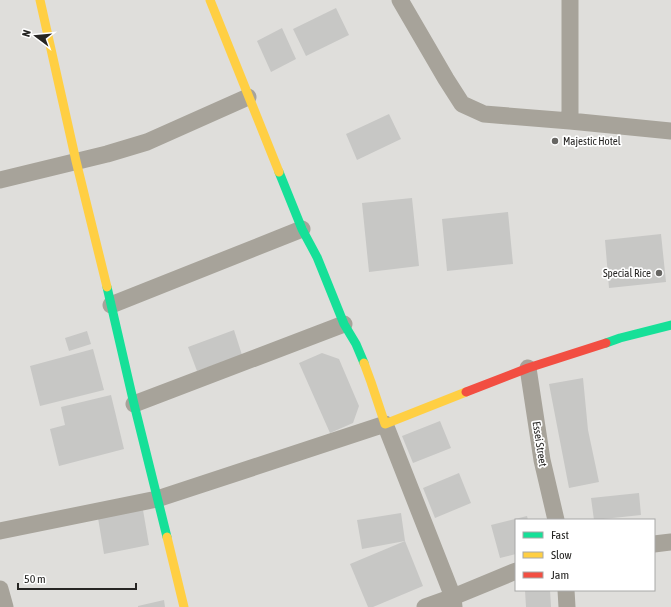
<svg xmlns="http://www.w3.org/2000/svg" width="671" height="607" viewBox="0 0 671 607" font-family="'Asap Condensed',sans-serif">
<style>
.building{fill:#c7c7c5}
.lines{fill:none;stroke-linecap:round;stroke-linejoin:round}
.street{stroke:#a7a39a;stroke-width:17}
.fast{stroke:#16e098;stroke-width:9}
.slow{stroke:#ffcf43;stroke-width:9}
.jam{stroke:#f24e42;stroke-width:9}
.poi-dot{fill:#676663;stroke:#fff;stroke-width:1.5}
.labels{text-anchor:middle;stroke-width:3.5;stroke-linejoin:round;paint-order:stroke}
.poi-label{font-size:11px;fill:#262523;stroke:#fff;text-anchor:start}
.street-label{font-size:11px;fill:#262523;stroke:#fff}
</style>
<rect width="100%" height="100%" fill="#dfdedb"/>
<path class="building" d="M 336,8 L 349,35 L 306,56 L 293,29 Z
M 282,28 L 296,59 L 271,72 L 257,41 Z
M 389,114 L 401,139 L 357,160 L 346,134 Z
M 412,198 L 419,266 L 369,272 L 362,203 Z
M 508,212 L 513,264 L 447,271 L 442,219 Z
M 661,234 L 666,282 L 609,288 L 605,240 Z
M 234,330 L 242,355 L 197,371 L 188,347 Z
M 87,331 L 91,344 L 69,351 L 65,338 Z
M 93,349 L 104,390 L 40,406 L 30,366 Z
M 322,353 L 339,359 L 359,406 L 353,423 L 330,433 L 299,363 Z
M 583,378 L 588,430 L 599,482 L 569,488 L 549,384 Z
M 111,395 L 124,449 L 59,466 L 50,429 L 65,425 L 61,407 Z
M 440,421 L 451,448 L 413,463 L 402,436 Z
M 459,473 L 471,503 L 435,518 L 423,488 Z
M 639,493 L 641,515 L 594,520 L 591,498 Z
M 143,510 L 149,545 L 104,554 L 98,518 Z
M 401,513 L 405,541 L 362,549 L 357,520 Z
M 527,516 L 528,520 L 516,520 L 516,554 L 500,558 L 491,525 Z
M 405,541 L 423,586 L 373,607 L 368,607 L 350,564 Z
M 525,590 L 550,590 L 551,607 L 526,607 Z
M 164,600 L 165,607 L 138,607 L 138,606 Z"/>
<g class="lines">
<path class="street" d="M 400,0 L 446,79 L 462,104 L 484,114 L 570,121 L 671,131
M 570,0 L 570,121
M 0,180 L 107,154 L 147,142 L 248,97
M 111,305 L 302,229
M 528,368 L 542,460 L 556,520
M 134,404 L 344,324
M 0,531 L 157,499 L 385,424 L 453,597 L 454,607
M 654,544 L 671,542
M 0,589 L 5,607
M 566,590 L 567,607
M 425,607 L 453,597 L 516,571"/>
<path class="fast" d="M 279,172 L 302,229 L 317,257 L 344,324 L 356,344 L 364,363
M 107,287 L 134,404 L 167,537
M 606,343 L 620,338 L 671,325"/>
<path class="slow" d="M 40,0 L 76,161 L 107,287
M 210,0 L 279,172
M 364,363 L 371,382 L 385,424 L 466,392
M 167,537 L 184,607"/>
<path class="jam" d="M 466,392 L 528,368 L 606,343"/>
</g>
<g class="poi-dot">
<circle cx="555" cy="141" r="4"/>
<circle cx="659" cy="273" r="4"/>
</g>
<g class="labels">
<g class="poi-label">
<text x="563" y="145">Majestic Hotel</text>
<text x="651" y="277" text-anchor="end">Special Rice</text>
</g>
<g class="street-label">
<text transform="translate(540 444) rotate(81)" y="4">Essei Street</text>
</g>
</g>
<rect x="515" y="519" width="140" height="72" fill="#ffffff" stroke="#a8a8a7"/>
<rect x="523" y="532" width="20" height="6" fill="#16e098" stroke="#a8a8a7"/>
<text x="551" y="539" font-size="12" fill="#262523">Fast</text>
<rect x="523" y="552" width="20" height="6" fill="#ffcf43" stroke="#a8a8a7"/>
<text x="551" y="559" font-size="12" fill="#262523">Slow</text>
<rect x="523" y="572" width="20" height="6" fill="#f24e42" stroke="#a8a8a7"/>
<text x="551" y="579" font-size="12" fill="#262523">Jam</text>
<g transform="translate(36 36) rotate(286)" stroke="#ffffff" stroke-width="3" paint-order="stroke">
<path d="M0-3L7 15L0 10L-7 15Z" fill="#262523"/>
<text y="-6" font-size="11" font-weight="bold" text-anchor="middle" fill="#262523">N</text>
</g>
<path d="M18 583v6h118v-6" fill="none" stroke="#262523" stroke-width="2"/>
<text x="24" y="583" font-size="12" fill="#262523" stroke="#ffffff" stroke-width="3" paint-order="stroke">50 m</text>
</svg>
